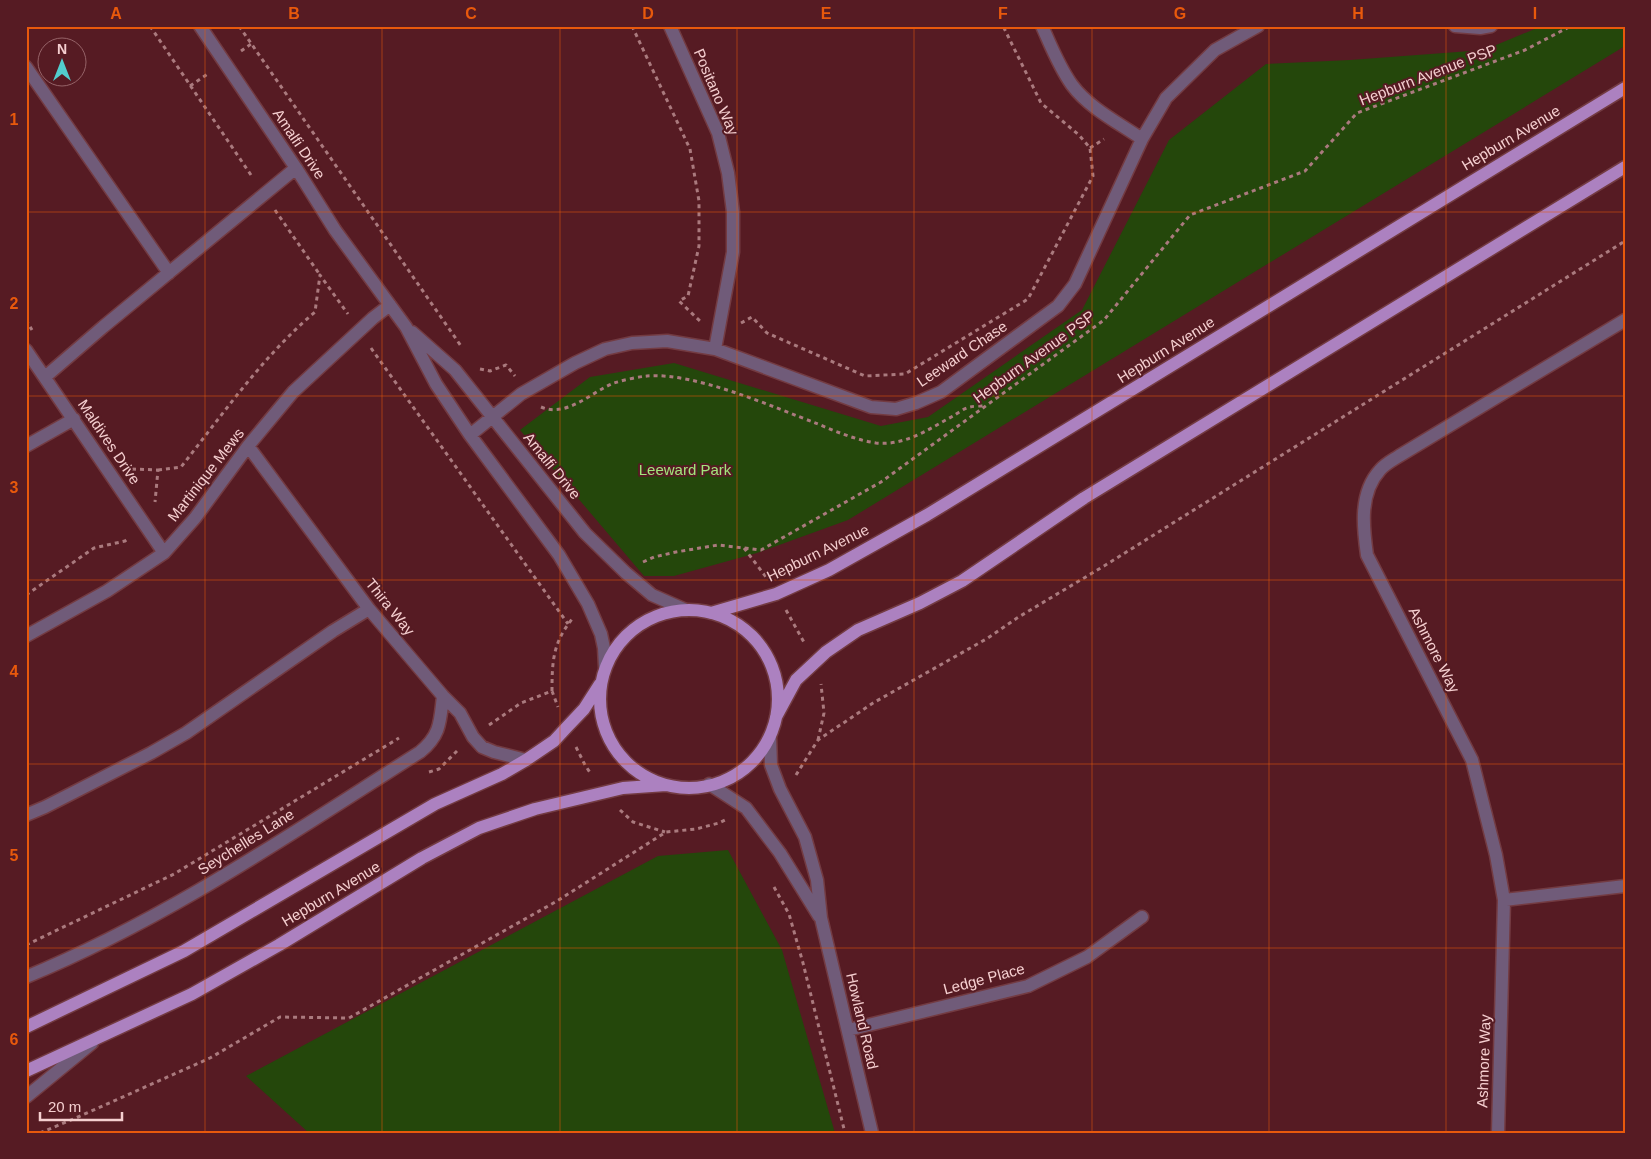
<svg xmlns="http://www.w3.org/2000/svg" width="1651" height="1159" viewBox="0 0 1651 1159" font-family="Arial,sans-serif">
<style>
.green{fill:#24470b}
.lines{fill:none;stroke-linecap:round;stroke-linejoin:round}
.minor-casing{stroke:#733b42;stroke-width:15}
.major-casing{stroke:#733b42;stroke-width:15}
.path{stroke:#aa7a7e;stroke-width:3;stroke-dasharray:4 4;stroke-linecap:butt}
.minor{stroke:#705b79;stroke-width:12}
.major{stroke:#ac81c0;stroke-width:12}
.grid{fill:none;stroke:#e8590c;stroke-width:1;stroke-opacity:0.55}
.labels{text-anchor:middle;stroke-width:4;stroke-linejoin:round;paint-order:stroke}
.street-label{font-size:15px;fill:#f5cfd0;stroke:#561b23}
.park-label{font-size:15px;fill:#a3e67e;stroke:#561b23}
.neatline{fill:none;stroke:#e8590c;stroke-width:2}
.grid-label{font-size:16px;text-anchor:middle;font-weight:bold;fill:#e8590c}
</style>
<rect width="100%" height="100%" fill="#561b23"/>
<path class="green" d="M 1542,26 L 1625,26 L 1625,46 L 848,520 L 757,553 L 674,576 L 644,576 L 520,430 L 590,377 L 674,363 L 881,426 L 928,417 L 1082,310 L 1169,140 L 1266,64 L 1350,60 L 1484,50 Z
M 728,850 L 782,950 L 835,1133 L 309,1133 L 246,1076 L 658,856 Z"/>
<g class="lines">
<defs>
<path id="minor" d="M 200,26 L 296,168 L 335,230 L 406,327 L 436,384 L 470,435 L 559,555 L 588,604 L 601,634 L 604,648 L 605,667
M 670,26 L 718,133 L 728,173 L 733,212 L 733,252 L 715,349
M 1042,26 C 1051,46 1059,67 1072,85 C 1089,108 1119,123 1142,139
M 1455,26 L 1480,28 L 1491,26
M 26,67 L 169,273
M 412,332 L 455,370 L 585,533 L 626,573 L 652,595 L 686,610
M 26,350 L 164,553
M 45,377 L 103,327 L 296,168
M 470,435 L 521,394 L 575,363 L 605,349 L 632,343 L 667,341 L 715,349 L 871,407 L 896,409 L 916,403 L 941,392 L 1058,306 L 1075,284 L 1142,139 L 1166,98 L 1215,50 L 1258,26
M 26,446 L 74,419
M 248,446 L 369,609 L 443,696 L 460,713 L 473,737 L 482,747 L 494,752 L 526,760
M 26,636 L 107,591 L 164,553 L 195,518 L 248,446 L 293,392 L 373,318 L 390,305
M 770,736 L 771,765 L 780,789 L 805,837 L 817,880 L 821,918 L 872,1133
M 709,784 L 746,808 L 780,853 L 819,916
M 26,815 L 45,807 L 151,753 L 186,733 L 333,631 L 369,609
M 1504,900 L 1625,886
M 26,977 C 167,919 292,833 420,752 C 441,735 440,721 443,696
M 848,1030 L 1028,986 L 1087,957 L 1142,917
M 26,1097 L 92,1043
M 1498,1133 L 1504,900 L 1496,855 L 1472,760 L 1367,555 C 1363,527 1359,493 1380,470 C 1385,464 1393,460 1399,456 L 1625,320"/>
<path id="major" d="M600 699a89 89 0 1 1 178 0a89 89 0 1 1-178 0Z
M 711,613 L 776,594 L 829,570 L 927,515 L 1625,88
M 776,717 L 796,680 L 826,652 L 858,630 L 920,603 L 962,581 L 1084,498 L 1625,167
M 26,1027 L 184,951 L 435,804 L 502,774 L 526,760 L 554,741 L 566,728 L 584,709 L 600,684
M 26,1071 L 192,994 L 279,945 L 422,858 L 479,828 L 535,809 L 623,788 L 666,785"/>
</defs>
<use href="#minor" class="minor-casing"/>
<use href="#major" class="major-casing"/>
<path class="path" d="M 150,26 L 253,178
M 239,26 L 461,346
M 632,26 L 690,149 L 699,201 L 699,246 L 688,296 L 679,301 L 700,321
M 241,51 L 251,44
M 190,86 L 209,73
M 1090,148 L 1104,139
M 275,210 L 320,275
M 26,320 L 32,330
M 741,323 L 752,317 L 767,333 L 865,376 L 905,374 L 1028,299 L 1093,176 L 1090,148 L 1079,135 L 1041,103 L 1003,26
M 371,348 L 568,624
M 480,369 L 490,371 L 506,365 L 515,376
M 541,407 C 567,418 591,392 614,383 C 624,380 637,377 647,376 C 695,372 773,407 818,424 C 837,432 856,440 876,443 C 905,446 929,429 953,416 C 958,413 964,408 970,407 C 974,406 981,406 985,406
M 132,469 L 158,470 L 155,502
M 158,470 L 181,467 C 223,414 263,356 315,312 L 320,275 L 348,314
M 744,548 L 766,577
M 643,562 L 654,557 L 676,552 L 718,545 L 761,550 L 881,482 L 1104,320 L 1190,215 L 1305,171 L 1357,113 L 1525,50 L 1571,26
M 26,595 L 94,548 L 125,541 L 129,538
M 786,610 L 805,644
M 552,691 L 558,707
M 489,725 L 521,703 L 552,691 C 552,661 553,643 572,619
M 818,740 L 824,713 L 821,684
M 576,747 L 585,765 L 591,774
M 429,772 L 439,769 L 457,751
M 796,775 L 818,740 L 873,703 L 988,638 L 1017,618 L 1104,566 L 1625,241
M 620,810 L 633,822 L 665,832
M 774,887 L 789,914 L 803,963 L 845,1133
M 26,945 L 174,874 L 399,738
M 40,1133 L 78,1117 L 210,1058 L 280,1017 L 349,1018 L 557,901 L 666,832 L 696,829 L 719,823 L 727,819"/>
<use href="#minor" class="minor"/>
<use href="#major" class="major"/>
</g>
<path class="grid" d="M 205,26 L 205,1133M 382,26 L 382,1133M 560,26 L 560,1133M 737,26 L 737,1133M 914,26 L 914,1133M 1092,26 L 1092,1133M 1269,26 L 1269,1133M 1446,26 L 1446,1133M 26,212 L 1625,212M 26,396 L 1625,396M 26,580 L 1625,580M 26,764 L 1625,764M 26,948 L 1625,948"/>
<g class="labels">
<g class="street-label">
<text transform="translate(1428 75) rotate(-21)" y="5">Hepburn Avenue PSP</text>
<text transform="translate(716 92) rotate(67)" y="5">Positano Way</text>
<text transform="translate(1511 138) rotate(-31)" y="5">Hepburn Avenue</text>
<text transform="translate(299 144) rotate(56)" y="5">Amalfi Drive</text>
<text transform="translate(1166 350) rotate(-32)" y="5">Hepburn Avenue</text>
<text transform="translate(962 354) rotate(-34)" y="5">Leeward Chase</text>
<text transform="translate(1034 357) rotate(-36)" y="5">Hepburn Avenue PSP</text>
<text transform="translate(109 442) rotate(56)" y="5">Maldives Drive</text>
<text transform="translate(552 466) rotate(51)" y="5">Amalfi Drive</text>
<text transform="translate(206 475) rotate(-52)" y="5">Martinique Mews</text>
<text transform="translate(818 553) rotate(-26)" y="5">Hepburn Avenue</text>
<text transform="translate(390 607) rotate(51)" y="5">Thira Way</text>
<text transform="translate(1434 650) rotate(63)" y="5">Ashmore Way</text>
<text transform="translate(246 842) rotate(-32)" y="5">Seychelles Lane</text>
<text transform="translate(331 894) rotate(-31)" y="5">Hepburn Avenue</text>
<text transform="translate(984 979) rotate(-15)" y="5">Ledge Place</text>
<text transform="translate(862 1021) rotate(77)" y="5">Howland Road</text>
<text transform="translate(1484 1061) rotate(-88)" y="5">Ashmore Way</text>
</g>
<g class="park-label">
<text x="685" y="475">Leeward Park</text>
</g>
</g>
<rect width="1651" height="1159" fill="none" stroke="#561b23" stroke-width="55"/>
<g transform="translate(62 62)"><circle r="24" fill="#561b23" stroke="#966368"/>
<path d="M0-4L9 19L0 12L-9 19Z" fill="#52cdcd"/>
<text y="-8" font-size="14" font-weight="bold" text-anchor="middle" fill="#f5cfd0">N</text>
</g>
<path d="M40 1112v8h82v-8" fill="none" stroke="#f5cfd0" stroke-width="2.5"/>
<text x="48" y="1112" font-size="15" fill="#f5cfd0" stroke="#561b23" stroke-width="4" paint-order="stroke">20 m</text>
<rect x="28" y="28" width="1596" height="1104" class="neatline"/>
<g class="grid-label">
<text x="116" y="19">A</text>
<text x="294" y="19">B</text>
<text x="471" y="19">C</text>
<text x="648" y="19">D</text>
<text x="826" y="19">E</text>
<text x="1003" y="19">F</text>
<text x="1180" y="19">G</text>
<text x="1358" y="19">H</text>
<text x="1535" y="19">I</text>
<text x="14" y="125">1</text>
<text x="14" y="309">2</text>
<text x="14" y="493">3</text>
<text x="14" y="677">4</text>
<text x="14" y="861">5</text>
<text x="14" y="1045">6</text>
</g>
</svg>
